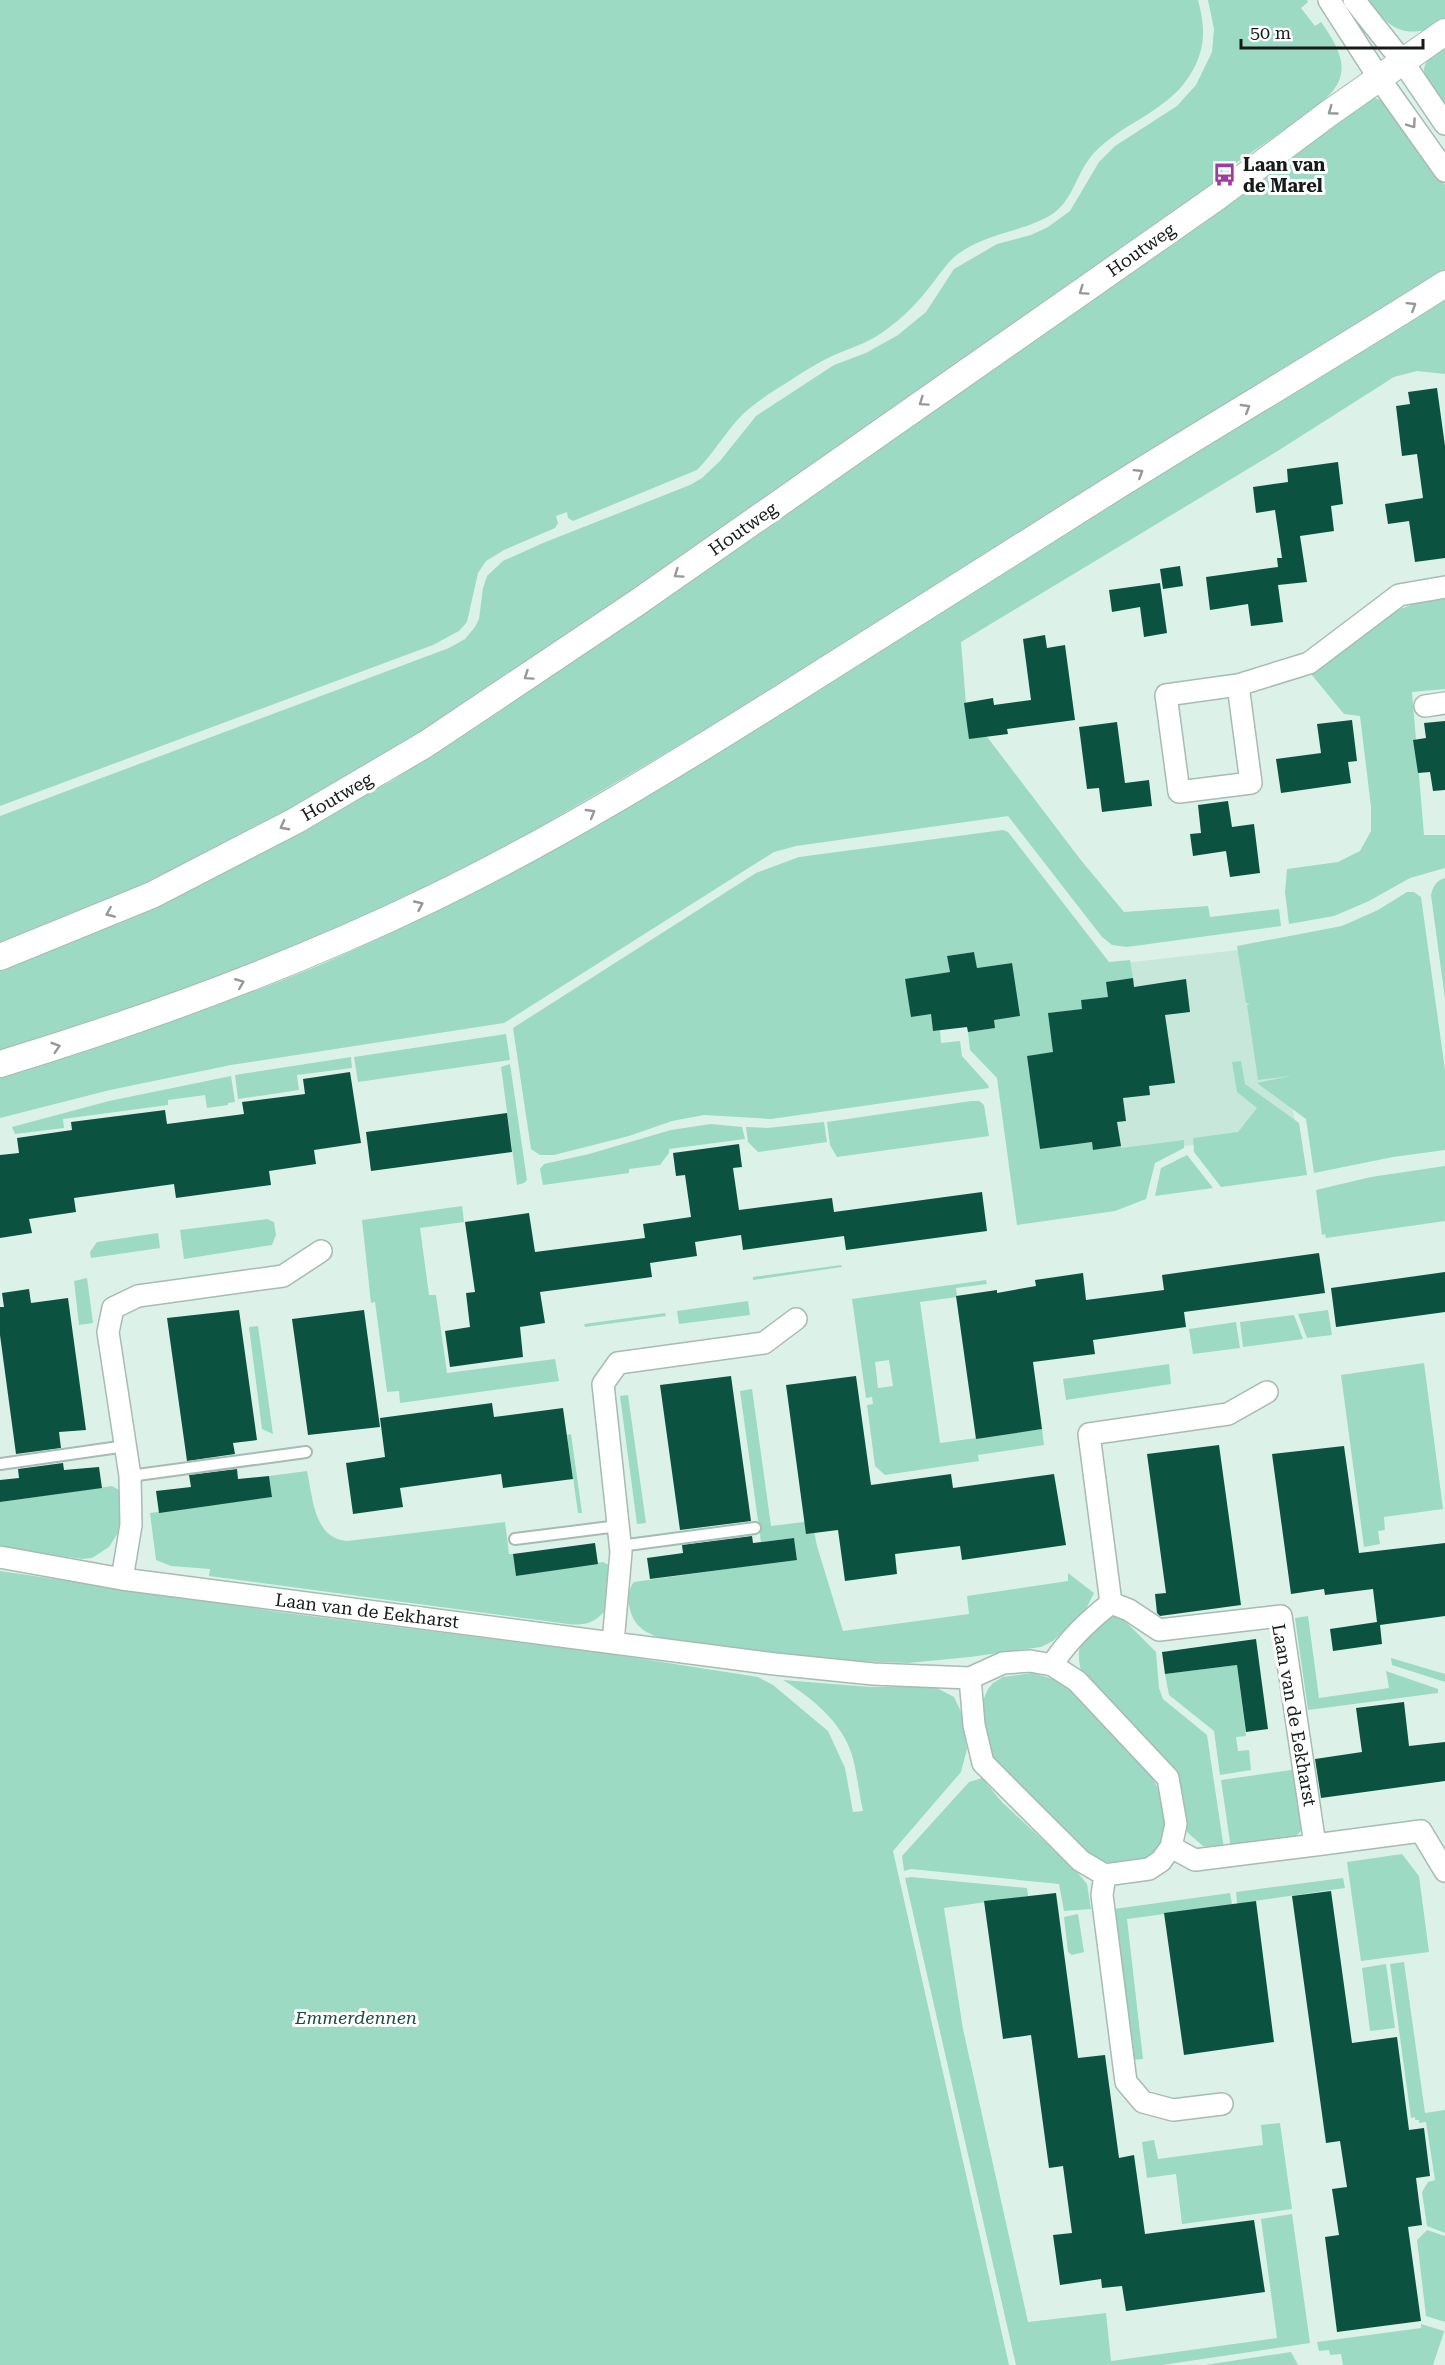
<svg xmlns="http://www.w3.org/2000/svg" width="1445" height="2365" viewBox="0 0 1445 2365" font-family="'Roboto Serif',serif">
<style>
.built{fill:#c8e7db}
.green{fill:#9cdac4;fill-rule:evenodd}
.building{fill:#0b5240}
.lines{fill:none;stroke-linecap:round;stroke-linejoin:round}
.service-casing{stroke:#a6bbb3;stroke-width:14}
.minor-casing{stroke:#a6bbb3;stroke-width:24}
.tertiary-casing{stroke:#a6bbb3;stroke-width:28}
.service{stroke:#fff;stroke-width:10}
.minor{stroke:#fff;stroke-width:21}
.tertiary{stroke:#fff;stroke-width:26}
.oneway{stroke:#959898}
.labels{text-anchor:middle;stroke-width:6;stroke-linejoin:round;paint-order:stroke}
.poi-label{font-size:18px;font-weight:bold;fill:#141b19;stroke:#fff;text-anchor:start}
.street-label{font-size:18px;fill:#141b19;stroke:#fff}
.park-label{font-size:18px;font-style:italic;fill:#194e3f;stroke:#fff}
</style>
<rect width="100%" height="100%" fill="#dcf2e9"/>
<path class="built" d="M 1264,947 L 1297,1133 L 1019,1165 L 1006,1053 L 1089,967 Z"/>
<path class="green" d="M 0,0 L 1198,0 C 1205,26 1206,46 1193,70 C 1171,111 1124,121 1094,153 C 1077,171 1074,198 1054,213 C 1025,232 988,232 958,254 C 948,261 940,274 932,284 C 919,301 904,317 887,329 C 872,341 856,346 839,353 C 822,360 806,370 791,380 C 775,390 757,401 743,414 C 726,431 714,453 697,470 L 573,521 L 568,518 L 567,512 L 556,516 L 558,523 L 555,528 L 504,550 L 486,561 L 478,573 L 467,622 L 459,631 L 433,645 L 0,806 Z
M 1208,0 L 1307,0 L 1308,2 L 1301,8 L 1315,26 L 1321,22 C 1359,74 1341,90 1295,122 C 1274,137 1254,151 1233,165 L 1230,161 L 1220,167 L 1225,176 L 458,712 L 237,844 L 0,951 L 0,816 L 449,648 L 465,639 L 475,627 L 479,619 L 483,588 L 487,576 L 503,561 L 543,543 L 690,485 L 702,478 L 720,461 L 756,416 L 834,365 L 866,353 L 898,335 L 926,312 L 954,269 L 997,244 L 1031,235 L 1048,227 L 1070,211 L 1099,162 L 1115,146 L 1177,106 L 1196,85 L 1212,52 L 1214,29 Z
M 1367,0 L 1445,0 L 1445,24 C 1405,39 1392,32 1367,0 Z
M 1445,44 L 1445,108 C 1425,78 1410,69 1445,44 Z
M 1373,97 L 1389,104 L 1445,185 L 1445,276 L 1293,368 L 1239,395 L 707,729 L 492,855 L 416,894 L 265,961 L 74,1029 L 0,1051 L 0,965 L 390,782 L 514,701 L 1267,177 L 1317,131 Z
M 1445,292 L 1445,374 L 1417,371 L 1394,377 L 1276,452 L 961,642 L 967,717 L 988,738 L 1080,859 L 1124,912 L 1208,906 L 1210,917 L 1279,909 L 1281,926 L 1127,947 L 1112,945 L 1102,937 L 1008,816 L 796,846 L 774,852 L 504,1023 L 231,1065 L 110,1090 L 0,1118 L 0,1075 C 101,1046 201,1013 298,974 C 359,950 417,919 476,890 Z
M 1445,599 L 1445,689 L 1412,692 L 1424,835 L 1445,835 L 1445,868 L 1410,878 L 1369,901 L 1334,916 L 1289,924 L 1285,892 L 1287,869 L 1338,862 L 1360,851 L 1371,831 L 1371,807 L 1360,716 L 1344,714 L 1311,674 L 1397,610 L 1423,601 Z
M 1003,830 L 1008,832 L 1109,962 L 1130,960 L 1133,978 L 1107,982 L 1109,1000 L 1100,998 L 1081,1000 L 1082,1009 L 1048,1013 L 1079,1046 L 1051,1063 L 1049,1053 L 1027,1056 L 1040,1149 L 1092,1142 L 1094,1150 L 1121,1146 L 1121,1148 L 1184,1140 L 1184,1148 L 1155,1163 L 1146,1199 L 1115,1211 L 1017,1225 L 997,1078 L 970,1050 L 968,1032 L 994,1028 L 994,1020 L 1012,963 L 977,968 L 974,952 L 947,956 L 950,972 L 904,980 L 931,1014 L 933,1031 L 940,1030 L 941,1043 L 960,1041 L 962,1056 L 988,1085 L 989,1088 L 771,1119 L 704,1115 L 672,1121 L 629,1136 L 554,1155 L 540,1155 L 531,1149 L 513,1028 L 756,873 L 799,857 Z
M 1445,878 L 1445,999 L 1431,895 C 1433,887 1436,880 1445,878 Z
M 1407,892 L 1414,892 L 1421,897 L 1445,1070 L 1445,1150 L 1393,1157 L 1314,1173 L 1306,1119 L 1257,1083 L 1290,1076 L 1258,1080 L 1247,1005 L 1250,1003 L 1246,1003 L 1237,946 L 1342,926 L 1378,910 Z
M 506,1034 L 510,1060 L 358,1082 L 354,1057 Z
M 351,1057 L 352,1068 L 297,1075 L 299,1090 L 238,1099 L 235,1075 Z
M 1241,1061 L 1245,1084 L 1299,1123 L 1307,1175 L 1221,1187 L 1194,1152 L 1193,1138 L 1238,1132 L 1257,1108 L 1237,1092 L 1232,1062 Z
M 510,1064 L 527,1180 L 524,1183 L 517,1185 L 501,1067 Z
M 231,1076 L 235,1102 L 228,1103 L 228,1105 L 207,1108 L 205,1095 L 168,1100 L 168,1105 L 63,1119 L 64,1128 L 15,1134 L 12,1127 L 109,1101 Z
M 971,1101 L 979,1101 L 984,1105 L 989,1136 L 837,1157 L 830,1145 L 827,1122 Z
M 824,1122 L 827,1142 L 758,1152 L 748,1142 L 746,1127 L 767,1128 Z
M 711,1124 L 742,1127 L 745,1139 L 669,1149 L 669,1153 L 660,1165 L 629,1169 L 629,1173 L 543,1185 L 540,1169 L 544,1164 L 589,1154 L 671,1130 Z
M 1187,1155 L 1213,1188 L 1155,1196 L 1161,1168 Z
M 1445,1166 L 1445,1221 L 1326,1238 L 1325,1234 L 1322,1235 L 1316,1190 L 1371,1177 Z
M 462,1206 L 464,1222 L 420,1228 L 429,1295 L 436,1295 L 447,1373 L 555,1359 L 559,1381 L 400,1403 L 399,1391 L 387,1392 L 375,1302 L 371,1303 L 362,1220 Z
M 267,1219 L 274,1222 L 276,1235 L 272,1245 L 184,1259 L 180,1230 Z
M 158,1233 L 160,1248 L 91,1258 L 90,1252 L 97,1242 Z
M 841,1265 L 842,1267 L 753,1280 L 753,1277 Z
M 87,1278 L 93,1323 L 79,1325 L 74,1281 Z
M 986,1280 L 987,1284 L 956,1288 L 957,1297 L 920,1302 L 940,1443 L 1042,1429 L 1044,1445 L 978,1455 L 979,1461 L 885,1475 L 875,1466 L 867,1405 L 873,1404 L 872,1397 L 866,1398 L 852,1299 ZM 889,1360 L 893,1386 L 878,1388 L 875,1362 Z
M 748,1301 L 750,1315 L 679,1324 L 677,1311 Z
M 1328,1310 L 1332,1335 L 1307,1338 L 1298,1314 Z
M 665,1313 L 666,1316 L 585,1327 L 584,1324 Z
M 1294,1315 L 1303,1339 L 1243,1347 L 1240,1322 Z
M 1236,1322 L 1240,1348 L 1193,1354 L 1189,1329 Z
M 258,1326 L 273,1434 L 262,1429 L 249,1327 Z
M 1424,1363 L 1443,1509 L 1384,1517 L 1385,1530 L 1378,1531 L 1380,1544 L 1364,1547 L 1341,1375 Z
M 1169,1364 L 1171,1384 L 1066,1400 L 1063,1379 Z
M 752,1389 L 771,1526 L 812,1521 L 817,1546 L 843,1631 L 969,1614 L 967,1596 L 1068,1581 L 1068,1573 L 1094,1593 L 1086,1609 L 1053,1641 L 1041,1647 L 970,1657 L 908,1663 L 828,1660 L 657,1637 C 651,1634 645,1632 640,1627 C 629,1618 624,1593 634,1582 L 797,1559 L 794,1538 L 761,1542 L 740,1391 Z
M 628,1395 L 646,1523 L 637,1524 L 620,1396 Z
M 571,1434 L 582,1513 L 578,1513 L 567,1435 Z
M 307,1471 C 313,1497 313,1538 347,1541 L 505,1522 L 509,1554 L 513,1554 L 516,1576 L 603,1562 L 609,1565 L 606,1609 C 596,1623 584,1626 568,1624 L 209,1576 L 210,1569 L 171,1566 L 156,1560 L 150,1513 L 272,1497 L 269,1476 Z
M 112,1486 L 121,1491 L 121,1515 L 118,1533 L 109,1547 L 92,1558 L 82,1559 L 0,1548 L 0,1502 Z
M 0,1571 L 279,1612 L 604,1653 L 758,1677 L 773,1685 L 828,1731 L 845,1768 L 853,1812 L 863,1811 C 859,1793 857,1773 852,1755 C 842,1722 811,1697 783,1680 L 870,1687 L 933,1686 L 954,1697 L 962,1714 L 967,1749 L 961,1772 L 893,1851 L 1009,2365 L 0,2365 Z
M 1119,1615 L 1156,1652 L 1159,1688 L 1163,1699 L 1207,1735 L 1224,1849 L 1203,1846 L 1188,1833 L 1184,1825 L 1177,1772 L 1081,1671 C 1079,1662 1077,1651 1082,1643 C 1087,1634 1110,1616 1119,1615 Z
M 1308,1616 L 1319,1698 L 1389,1688 L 1386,1671 L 1438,1689 L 1438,1693 L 1308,1710 L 1295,1618 Z
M 1391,1658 L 1445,1674 L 1445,1682 L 1392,1665 Z
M 1237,1665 L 1246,1736 L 1236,1737 L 1238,1751 L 1249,1750 L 1251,1770 L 1220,1775 L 1214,1731 L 1169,1695 L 1165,1674 Z
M 1032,1673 L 1053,1679 L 1067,1687 L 1147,1768 C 1186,1827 1157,1892 1085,1853 L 994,1762 L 986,1742 L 981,1705 L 988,1689 L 993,1683 L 1003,1677 Z
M 1298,1769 L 1304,1824 L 1301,1831 L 1293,1839 L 1231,1849 L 1221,1780 Z
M 982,1778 L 1002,1802 L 1078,1873 L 1087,1884 L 1091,1909 L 1064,1911 L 1059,1884 L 911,1869 L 904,1871 L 902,1856 L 969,1782 Z
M 1402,1854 L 1419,1876 L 1429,1952 L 1361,1961 L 1347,1862 Z
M 911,1877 L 1027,1888 L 1028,1896 L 944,1908 L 963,2029 L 1028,2322 L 1106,2313 L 1111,2361 L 1277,2338 L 1261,2219 L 1292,2214 L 1310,2343 L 1162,2365 L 1016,2365 L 905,1878 Z
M 1343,1878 L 1345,1888 L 1247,1902 L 1239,1920 L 1236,1892 Z
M 1230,1893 L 1232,1905 L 1127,1919 L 1143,2059 L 1132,2060 L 1114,1909 Z
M 1078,1914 L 1084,1952 L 1072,1955 L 1068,1952 L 1064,1917 Z
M 1404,1962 L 1425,2113 L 1445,2110 L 1445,2233 L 1427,2226 L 1422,2192 L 1428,2182 L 1435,2180 L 1426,2122 L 1419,2123 L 1419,2120 L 1415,2120 L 1415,2117 L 1411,2118 L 1390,1964 Z
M 1386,1964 L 1395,2028 L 1370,2031 L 1362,1968 Z
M 1280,2123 L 1292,2209 L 1182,2224 L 1176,2174 L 1147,2178 L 1142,2142 L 1154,2140 L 1158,2159 L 1263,2145 L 1261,2125 Z
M 1427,2230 L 1445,2236 L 1445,2322 L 1426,2316 L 1417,2240 Z
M 1421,2324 L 1444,2331 L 1445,2329 L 1433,2365 L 1343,2365 L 1341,2354 L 1330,2355 L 1329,2350 L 1319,2351 L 1317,2342 L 1421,2328 Z
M 1291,2352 L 1298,2365 L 1205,2365 Z"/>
<path class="building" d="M 1437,388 L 1445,446 L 1445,558 L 1415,562 L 1409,521 L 1388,524 L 1385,504 L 1423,498 L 1417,454 L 1402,456 L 1396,406 L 1410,404 L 1408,392 Z
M 1338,462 L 1343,504 L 1331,506 L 1334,531 L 1300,536 L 1307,582 L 1278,585 L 1283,622 L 1251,626 L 1248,604 L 1210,610 L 1206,577 L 1278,567 L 1277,558 L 1282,558 L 1275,510 L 1256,513 L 1253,487 L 1288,482 L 1287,469 Z
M 1180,566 L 1183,586 L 1163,589 L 1160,569 Z
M 1160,583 L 1167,633 L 1144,637 L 1140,607 L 1112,612 L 1109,590 Z
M 1045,635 L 1047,648 L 1065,645 L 1075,720 L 1007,729 L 1008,734 L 969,739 L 964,703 L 993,698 L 994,705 L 1031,700 L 1023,639 Z
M 1352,720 L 1357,761 L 1348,762 L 1351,783 L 1281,793 L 1276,759 L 1321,753 L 1317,724 Z
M 1445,721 L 1445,790 L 1433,791 L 1430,772 L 1418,773 L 1413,740 L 1426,738 L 1424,723 Z
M 1117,722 L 1125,783 L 1149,780 L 1152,806 L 1102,812 L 1099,788 L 1087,789 L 1079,727 Z
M 1228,801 L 1232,827 L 1254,824 L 1260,873 L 1230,877 L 1226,851 L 1193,856 L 1190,834 L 1201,833 L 1198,805 Z
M 974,952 L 977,968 L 1012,963 L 1020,1016 L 994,1020 L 995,1028 L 968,1032 L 967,1027 L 933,1031 L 931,1014 L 911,1017 L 905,979 L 950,972 L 947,956 Z
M 1133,978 L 1134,987 L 1186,979 L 1190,1012 L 1165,1015 L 1175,1083 L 1149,1086 L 1150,1095 L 1123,1098 L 1126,1121 L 1117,1122 L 1121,1146 L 1093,1150 L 1092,1142 L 1040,1149 L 1027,1056 L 1053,1052 L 1048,1013 L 1082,1009 L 1081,1000 L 1108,997 L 1106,982 Z
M 350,1072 L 361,1143 L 314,1150 L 316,1164 L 269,1171 L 271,1185 L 176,1198 L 174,1184 L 74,1198 L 76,1212 L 29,1219 L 32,1233 L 0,1238 L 0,1155 L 19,1153 L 17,1138 L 72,1130 L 71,1122 L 165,1110 L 167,1124 L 244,1114 L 242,1102 L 305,1094 L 303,1079 Z
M 507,1113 L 512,1152 L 371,1171 L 366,1132 Z
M 739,1144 L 742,1167 L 733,1168 L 739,1210 L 832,1198 L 834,1212 L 982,1192 L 987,1231 L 846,1250 L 844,1236 L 743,1250 L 741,1235 L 695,1242 L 697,1256 L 650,1263 L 652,1277 L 540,1292 L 545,1323 L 520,1327 L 523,1357 L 450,1367 L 445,1331 L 470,1327 L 466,1293 L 475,1292 L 465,1222 L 529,1213 L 535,1252 L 645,1238 L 643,1224 L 691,1217 L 685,1175 L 676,1176 L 673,1153 Z
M 1319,1253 L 1325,1293 L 1184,1312 L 1186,1327 L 1093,1340 L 1095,1354 L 1033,1362 L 1042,1429 L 976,1439 L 956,1296 L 997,1290 L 997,1293 L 1036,1286 L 1035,1280 L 1083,1273 L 1086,1300 L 1164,1290 L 1162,1275 Z
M 1445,1272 L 1445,1312 L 1336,1327 L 1331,1288 Z
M 29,1289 L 31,1303 L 68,1298 L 86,1430 L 59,1432 L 61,1448 L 16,1454 L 0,1335 L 0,1307 L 4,1307 L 2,1293 Z
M 239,1310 L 257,1440 L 233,1443 L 235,1454 L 187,1461 L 167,1318 Z
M 364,1310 L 380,1427 L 308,1435 L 292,1319 Z
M 731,1376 L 751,1521 L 680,1530 L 660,1385 Z
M 856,1376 L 871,1485 L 951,1474 L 953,1488 L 1054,1474 L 1066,1545 L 962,1560 L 960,1546 L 895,1554 L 897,1574 L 845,1581 L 838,1530 L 806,1534 L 786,1385 Z
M 492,1403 L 494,1417 L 563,1408 L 573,1479 L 503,1488 L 501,1474 L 400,1488 L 403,1507 L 353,1514 L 346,1463 L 385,1457 L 380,1418 Z
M 1219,1445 L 1241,1605 L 1160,1616 L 1157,1613 L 1155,1594 L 1166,1593 L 1147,1454 Z
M 1344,1446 L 1359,1553 L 1445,1543 L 1445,1616 L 1380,1625 L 1382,1644 L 1333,1651 L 1330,1629 L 1377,1622 L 1373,1589 L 1325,1595 L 1324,1589 L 1291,1594 L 1272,1454 Z
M 63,1463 L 64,1470 L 99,1467 L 102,1488 L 0,1502 L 0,1480 L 19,1478 L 18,1469 Z
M 237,1469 L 238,1479 L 269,1476 L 272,1497 L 159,1513 L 156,1491 L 191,1487 L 189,1475 Z
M 752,1536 L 753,1543 L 794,1538 L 797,1560 L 650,1579 L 647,1558 L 683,1553 L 682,1545 Z
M 595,1543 L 598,1564 L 516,1576 L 513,1554 Z
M 1256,1639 L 1268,1729 L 1246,1732 L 1237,1665 L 1165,1674 L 1162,1652 Z
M 1404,1702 L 1409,1746 L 1445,1742 L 1445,1781 L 1321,1798 L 1315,1759 L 1362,1752 L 1356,1708 Z
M 1331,1891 L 1352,2043 L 1397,2037 L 1409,2130 L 1424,2128 L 1430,2176 L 1416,2178 L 1422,2225 L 1408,2227 L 1421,2321 L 1337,2332 L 1325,2237 L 1339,2235 L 1332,2189 L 1347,2187 L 1340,2141 L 1326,2143 L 1292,1896 Z
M 1056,1893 L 1078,2058 L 1105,2055 L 1119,2158 L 1134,2155 L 1145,2234 L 1254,2220 L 1265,2292 L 1126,2311 L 1122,2286 L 1102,2288 L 1101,2279 L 1060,2285 L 1053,2235 L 1072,2233 L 1063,2166 L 1049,2168 L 1031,2035 L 1003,2039 L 984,1901 Z
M 1256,1901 L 1274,2042 L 1184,2055 L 1164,1913 Z"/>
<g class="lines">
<defs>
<path id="service" d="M 0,1464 L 126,1446
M 130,1476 L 306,1452
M 515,1539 L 618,1526
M 620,1546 L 755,1528"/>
<path id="minor" d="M 1329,0 L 1379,78 L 1445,171
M 1354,0 L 1403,62 L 1445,124
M 1238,685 L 1251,783 L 1179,792 L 1166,695 L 1238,685 L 1309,663 L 1399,595 L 1445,587
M 1425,706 L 1445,703
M 1267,1392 L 1228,1414 L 1089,1434 L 1111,1603 L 1129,1610 L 1159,1630 L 1281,1616 L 1315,1845 L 1421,1831 L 1445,1871
M 0,1557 L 122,1579 L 775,1664 L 873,1674 L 970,1678 L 1003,1663 L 1030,1661 L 1052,1665 L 1077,1681 L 1168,1778 L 1176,1824 L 1171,1847 L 1161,1861 L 1149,1869 L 1105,1875 L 1081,1861 L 983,1763 L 974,1725 L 970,1678
M 122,1579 L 131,1525 L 130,1476 L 108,1332 L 113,1308 L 138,1296 L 283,1276 L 321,1251
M 613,1643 L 621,1552 L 603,1384 L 618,1363 L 764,1343 L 796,1319
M 1052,1665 C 1067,1641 1088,1621 1111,1603
M 1171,1847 L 1195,1860 L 1315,1845
M 1105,1875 L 1102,1895 L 1126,2082 L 1143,2102 L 1173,2110 L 1222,2104"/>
<path id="tertiary" d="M 0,957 L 152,895 L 295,821 L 426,744 L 638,602 L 1217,197 L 1328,114 L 1445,32
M 0,1064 C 148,1019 293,966 433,898 C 557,838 675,765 791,692 C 885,633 978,574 1071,515 C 1195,436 1321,363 1445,284"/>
</defs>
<use href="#service" class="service-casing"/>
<use href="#minor" class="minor-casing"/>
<use href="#tertiary" class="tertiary-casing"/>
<use href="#service" class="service"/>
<use href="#minor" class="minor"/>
<use href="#tertiary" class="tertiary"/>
</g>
<defs><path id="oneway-chevron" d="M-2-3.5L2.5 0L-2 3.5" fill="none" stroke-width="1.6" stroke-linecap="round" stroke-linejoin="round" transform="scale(1.5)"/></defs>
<g class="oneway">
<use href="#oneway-chevron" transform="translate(1332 111) rotate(144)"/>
<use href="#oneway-chevron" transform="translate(1412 124) rotate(55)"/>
<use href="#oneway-chevron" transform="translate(1083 291) rotate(145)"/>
<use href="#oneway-chevron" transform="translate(1412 306) rotate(-32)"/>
<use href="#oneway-chevron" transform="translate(923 402) rotate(145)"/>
<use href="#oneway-chevron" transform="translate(1246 408) rotate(-31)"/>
<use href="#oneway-chevron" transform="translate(1139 473) rotate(-32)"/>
<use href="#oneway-chevron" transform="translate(678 574) rotate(145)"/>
<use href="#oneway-chevron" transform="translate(528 676) rotate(146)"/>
<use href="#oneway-chevron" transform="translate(591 813) rotate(-30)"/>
<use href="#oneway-chevron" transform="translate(284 826) rotate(152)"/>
<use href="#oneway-chevron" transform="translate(419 905) rotate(-25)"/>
<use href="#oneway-chevron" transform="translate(110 913) rotate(157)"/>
<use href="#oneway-chevron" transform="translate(240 983) rotate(-22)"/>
<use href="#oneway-chevron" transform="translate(56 1047) rotate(-17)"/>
</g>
<defs>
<symbol id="bus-bare" viewBox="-9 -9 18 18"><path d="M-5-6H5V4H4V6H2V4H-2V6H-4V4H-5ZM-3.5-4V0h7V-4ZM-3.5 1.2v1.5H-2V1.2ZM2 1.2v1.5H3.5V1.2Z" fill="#9f3ca1" stroke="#fff" stroke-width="2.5" paint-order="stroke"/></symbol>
</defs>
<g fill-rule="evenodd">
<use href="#bus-bare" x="1208" y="158" width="33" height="33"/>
</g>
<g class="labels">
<g class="poi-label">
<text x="1243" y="171">Laan van<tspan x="1243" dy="21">de Marel</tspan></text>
</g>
<g class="street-label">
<text transform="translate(1141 250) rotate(-35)" y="6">Houtweg</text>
<text transform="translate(743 529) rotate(-35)" y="6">Houtweg</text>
<text transform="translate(337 797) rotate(-30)" y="6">Houtweg</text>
<text transform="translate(367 1611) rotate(7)" y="6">Laan van de Eekharst</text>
<text transform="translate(1294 1715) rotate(80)" y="6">Laan van de Eekharst</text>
</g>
<g class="park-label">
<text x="356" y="2024">Emmerdennen</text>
</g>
</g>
<path d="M1241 39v9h182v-9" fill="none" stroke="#141b19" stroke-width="3"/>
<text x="1250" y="39" font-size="18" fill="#141b19" stroke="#ffffff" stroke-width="4.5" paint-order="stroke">50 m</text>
</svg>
